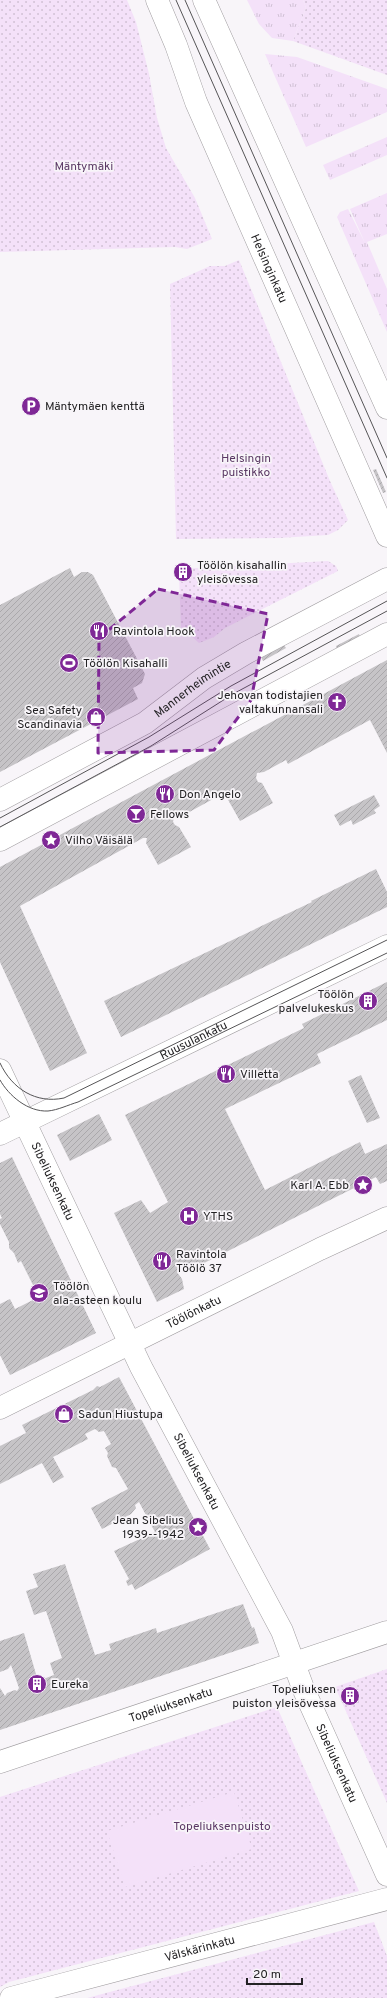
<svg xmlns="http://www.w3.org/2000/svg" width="387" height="1998" viewBox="0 0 387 1998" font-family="Overpass,sans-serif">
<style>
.grass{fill:url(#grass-tufts)}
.park{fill:url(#park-dots)}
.pitch{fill:#f4e1f9}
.building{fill:url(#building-hatch)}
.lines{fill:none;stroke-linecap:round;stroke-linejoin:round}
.minor-casing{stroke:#a19ea1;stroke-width:23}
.major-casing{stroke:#a19ea1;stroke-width:23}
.minor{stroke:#fff;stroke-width:22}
.major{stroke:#fff;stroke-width:22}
.tram{stroke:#565557;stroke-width:1}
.marked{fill:#7f2896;fill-opacity:0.2;stroke:#7f2896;stroke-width:3;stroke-dasharray:8 5;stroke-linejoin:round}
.labels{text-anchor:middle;stroke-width:3.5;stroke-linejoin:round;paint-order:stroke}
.park-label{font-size:12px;fill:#5a3864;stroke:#f8f5f9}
.street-label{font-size:12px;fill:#232224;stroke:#f8f5f9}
.poi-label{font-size:12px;fill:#232224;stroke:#f8f5f9;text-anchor:start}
</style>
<defs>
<pattern id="grass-tufts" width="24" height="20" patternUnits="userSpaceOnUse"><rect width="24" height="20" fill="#f4e1f9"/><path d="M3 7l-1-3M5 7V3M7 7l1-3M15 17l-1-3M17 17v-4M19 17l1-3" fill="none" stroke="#d1c1d5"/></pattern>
<pattern id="park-dots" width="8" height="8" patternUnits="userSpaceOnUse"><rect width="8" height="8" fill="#f4e1f9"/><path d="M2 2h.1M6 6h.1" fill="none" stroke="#d1c1d5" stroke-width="1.8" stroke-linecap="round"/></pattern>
<pattern id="building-hatch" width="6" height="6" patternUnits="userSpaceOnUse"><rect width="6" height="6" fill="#c6c4c7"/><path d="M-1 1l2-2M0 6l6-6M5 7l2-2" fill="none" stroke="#aaa8ab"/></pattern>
</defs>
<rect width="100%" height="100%" fill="#f8f5f9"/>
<path class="grass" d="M 247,0 L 303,0 L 306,8 L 293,41 L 272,38 L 259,24 Z
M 265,54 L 297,57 L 387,89 L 387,112 L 306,147 Z
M 387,137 L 387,155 L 330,180 L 323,165 Z
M 387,193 L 387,234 L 367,242 L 387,289 L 387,332 L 337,217 L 340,212 L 348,209 L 365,243 L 350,209 Z"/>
<path class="park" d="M 0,0 L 127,0 L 136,22 L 149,74 L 157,118 L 166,148 L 195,198 L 212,239 L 187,249 L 175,247 L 0,252 Z
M 303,0 L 387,0 L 387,75 L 293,41 L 306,8 Z
M 239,260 L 330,481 L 348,520 L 338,530 L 328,535 L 279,538 L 176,539 L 170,284 L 210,266 L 225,266 Z
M 328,561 L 336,566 L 338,571 L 225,628 L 214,637 L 199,643 L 181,627 L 179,577 L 178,576 L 177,569 Z
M 387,1669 L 387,1803 L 335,1687 Z
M 277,1707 L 359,1891 L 9,1982 L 0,1987 L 0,1797 Z
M 374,1922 L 387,1956 L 387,1998 L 87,1998 Z"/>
<path class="pitch" d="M 234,1792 L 252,1849 L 125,1887 L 107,1831 Z"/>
<path class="building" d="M 376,469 L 386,492 L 383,493 L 373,470 Z
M 70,568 L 74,577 L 82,572 L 88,572 L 93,575 L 145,674 L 142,683 L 133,688 L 138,699 L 0,772 L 0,605 Z
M 188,568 L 188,576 L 178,576 L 177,569 Z
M 359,634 L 360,637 L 337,649 L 336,646 Z
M 284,645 L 286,648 L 263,661 L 261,657 Z
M 387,660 L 387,753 L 370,720 L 288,764 L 286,760 L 264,772 L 257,773 L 256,778 L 258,782 L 262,783 L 273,803 L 240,821 L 227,798 L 228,794 L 224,793 L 182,816 L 178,815 L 174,817 L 173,822 L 175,825 L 179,827 L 191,847 L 158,865 L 146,843 L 147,838 L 143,838 L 20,906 L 87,1053 L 50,1071 L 0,962 L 0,867 Z
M 374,795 L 380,806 L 374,810 L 376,813 L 353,825 L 351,820 L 340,826 L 334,815 Z
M 376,869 L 387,892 L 387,907 L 121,1037 L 104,1001 L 312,902 L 311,901 Z
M 387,982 L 387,1020 L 317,1054 L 321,1063 L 225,1109 L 265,1190 L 360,1142 L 365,1154 L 387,1144 L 387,1181 L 380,1184 L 376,1177 L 198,1266 L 196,1262 L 177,1272 L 182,1279 L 184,1289 L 157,1302 L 114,1213 L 141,1200 L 150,1213 L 168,1202 L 125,1115 L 304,1028 L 302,1024 Z
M 361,1075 L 380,1118 L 367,1123 L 348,1081 Z
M 99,1114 L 112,1140 L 70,1161 L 57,1135 Z
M 12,1157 L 96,1333 L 10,1375 L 0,1355 L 0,1304 L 10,1299 L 15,1309 L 39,1297 L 21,1261 L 18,1263 L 14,1253 L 9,1248 L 9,1242 L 0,1224 L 0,1219 L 2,1218 L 0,1214 L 0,1163 Z
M 119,1377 L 210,1549 L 135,1590 L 132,1584 L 128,1586 L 126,1581 L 129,1579 L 114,1551 L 155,1532 L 139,1502 L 135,1505 L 136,1508 L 131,1514 L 102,1529 L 91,1508 L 128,1489 L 116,1468 L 112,1467 L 107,1456 L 108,1453 L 105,1448 L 111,1444 L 104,1431 L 99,1432 L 95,1429 L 85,1434 L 88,1439 L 53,1457 L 64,1477 L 53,1483 L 42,1463 L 0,1484 L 0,1446 L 26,1433 L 22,1425 L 93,1390 L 97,1386 L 100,1387 Z
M 65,1564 L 95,1655 L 111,1650 L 109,1644 L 156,1628 L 157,1633 L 243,1604 L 252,1628 L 254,1627 L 259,1643 L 0,1730 L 0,1688 L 5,1696 L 7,1693 L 15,1690 L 17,1691 L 19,1688 L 11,1665 L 8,1669 L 0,1672 L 0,1641 L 24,1633 L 38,1681 L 54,1675 L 50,1663 L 62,1658 L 46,1611 L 34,1615 L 26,1591 L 38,1587 L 33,1574 Z"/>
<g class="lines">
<defs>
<g id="minor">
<path id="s1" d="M 0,1070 L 141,1367 L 282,1631 L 303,1688 L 387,1875"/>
<path id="s2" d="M 0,1134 L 387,946"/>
<path id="s3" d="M 0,1408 L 320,1249 L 387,1218"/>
<path id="s4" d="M 11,1998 L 387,1899"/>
</g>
<g id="major">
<path id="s5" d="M 157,0 L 176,45 L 196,102 L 387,536"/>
<path d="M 204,0 L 387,408"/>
<path id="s6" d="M 0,800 L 145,723 L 204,678 L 246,653 L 387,579"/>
<path d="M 0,840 L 387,634"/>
<path id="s7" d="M 0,1762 L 387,1632"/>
</g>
</defs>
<use href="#minor" class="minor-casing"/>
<use href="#major" class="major-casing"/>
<use href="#minor" class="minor"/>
<use href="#major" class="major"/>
<path class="tram" d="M 176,0 L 387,478
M 185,0 L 387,458
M 0,818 L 149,737 L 231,686 L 387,601
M 0,827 L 151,746 L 233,694 L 387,611
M 0,1063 C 12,1089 36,1104 64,1098 L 387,940
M 0,1080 C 9,1096 28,1112 48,1111 C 58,1110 68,1105 78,1102 L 387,953"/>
</g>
<path class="marked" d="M 158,589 L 268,614 L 251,700 L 214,750 L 98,753 L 99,638 Z"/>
<defs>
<symbol id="parking-disc" viewBox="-11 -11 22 22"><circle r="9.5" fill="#7f2896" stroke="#f8f5f9"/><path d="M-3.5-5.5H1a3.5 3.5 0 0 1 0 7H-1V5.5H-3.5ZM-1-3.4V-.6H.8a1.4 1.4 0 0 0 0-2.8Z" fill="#fff"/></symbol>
<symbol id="building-disc" viewBox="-11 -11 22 22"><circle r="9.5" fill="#7f2896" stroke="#f8f5f9"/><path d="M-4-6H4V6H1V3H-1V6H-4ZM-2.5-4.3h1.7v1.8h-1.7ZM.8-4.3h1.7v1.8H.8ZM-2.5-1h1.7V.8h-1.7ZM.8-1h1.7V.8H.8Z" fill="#fff"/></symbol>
<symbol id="restaurant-disc" viewBox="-11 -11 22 22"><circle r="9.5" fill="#7f2896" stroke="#f8f5f9"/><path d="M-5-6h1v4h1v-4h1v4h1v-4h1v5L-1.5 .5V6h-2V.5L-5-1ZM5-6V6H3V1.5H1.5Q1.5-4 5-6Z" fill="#fff"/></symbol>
<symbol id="stadium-disc" viewBox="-11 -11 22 22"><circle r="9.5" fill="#7f2896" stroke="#f8f5f9"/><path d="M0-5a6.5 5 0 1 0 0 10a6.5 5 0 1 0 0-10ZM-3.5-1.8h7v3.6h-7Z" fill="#fff"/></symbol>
<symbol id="church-disc" viewBox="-11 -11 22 22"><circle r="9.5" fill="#7f2896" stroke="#f8f5f9"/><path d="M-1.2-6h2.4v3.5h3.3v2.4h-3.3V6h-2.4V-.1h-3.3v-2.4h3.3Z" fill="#fff"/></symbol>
<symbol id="shop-disc" viewBox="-11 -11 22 22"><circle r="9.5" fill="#7f2896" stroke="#f8f5f9"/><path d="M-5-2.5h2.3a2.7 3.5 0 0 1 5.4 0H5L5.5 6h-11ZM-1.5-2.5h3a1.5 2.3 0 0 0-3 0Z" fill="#fff"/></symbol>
<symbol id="bar-disc" viewBox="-11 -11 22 22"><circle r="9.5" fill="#7f2896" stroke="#f8f5f9"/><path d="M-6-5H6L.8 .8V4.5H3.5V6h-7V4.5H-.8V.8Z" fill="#fff"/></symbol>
<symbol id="sight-disc" viewBox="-11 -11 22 22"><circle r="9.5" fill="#7f2896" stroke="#f8f5f9"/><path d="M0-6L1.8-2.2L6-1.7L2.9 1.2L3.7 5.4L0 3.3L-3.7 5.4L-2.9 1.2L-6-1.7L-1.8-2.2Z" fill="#fff"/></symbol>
<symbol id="hospital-disc" viewBox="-11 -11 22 22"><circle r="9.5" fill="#7f2896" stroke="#f8f5f9"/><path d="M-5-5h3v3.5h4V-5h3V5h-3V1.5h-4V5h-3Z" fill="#fff"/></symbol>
<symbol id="school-disc" viewBox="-11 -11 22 22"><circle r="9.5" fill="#7f2896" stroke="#f8f5f9"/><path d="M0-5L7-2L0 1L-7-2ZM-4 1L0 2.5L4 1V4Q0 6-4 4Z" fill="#fff"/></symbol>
</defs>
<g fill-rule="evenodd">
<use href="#parking-disc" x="20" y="395" width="22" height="22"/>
<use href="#building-disc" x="172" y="561" width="22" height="22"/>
<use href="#restaurant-disc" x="88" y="620" width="22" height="22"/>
<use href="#stadium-disc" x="58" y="652" width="22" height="22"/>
<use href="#church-disc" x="326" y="691" width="22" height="22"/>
<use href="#shop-disc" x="85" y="706" width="22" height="22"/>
<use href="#restaurant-disc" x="154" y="783" width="22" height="22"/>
<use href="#bar-disc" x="125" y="803" width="22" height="22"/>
<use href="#sight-disc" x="40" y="829" width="22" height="22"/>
<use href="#building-disc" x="357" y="990" width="22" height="22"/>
<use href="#restaurant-disc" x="215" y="1063" width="22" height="22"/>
<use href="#sight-disc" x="352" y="1174" width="22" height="22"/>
<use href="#hospital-disc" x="178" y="1205" width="22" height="22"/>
<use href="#restaurant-disc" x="151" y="1250" width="22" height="22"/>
<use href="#school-disc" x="28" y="1282" width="22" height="22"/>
<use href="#shop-disc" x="53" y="1403" width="22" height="22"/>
<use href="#sight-disc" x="187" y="1516" width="22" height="22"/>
<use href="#building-disc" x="26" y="1673" width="22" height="22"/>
<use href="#building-disc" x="339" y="1685" width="22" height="22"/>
</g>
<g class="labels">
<g class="park-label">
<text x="84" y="170">Mäntymäki</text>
<text x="246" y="462">Helsingin<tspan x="246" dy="14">puistikko</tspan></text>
<text x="222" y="1830">Topeliuksenpuisto</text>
</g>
<g class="street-label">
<text dy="4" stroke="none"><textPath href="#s5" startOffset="291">Helsinginkatu</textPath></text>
<text dy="4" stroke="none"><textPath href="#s6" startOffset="223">Mannerheimintie</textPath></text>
<text dy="4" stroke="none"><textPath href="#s2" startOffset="215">Ruusulankatu</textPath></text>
<text dy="4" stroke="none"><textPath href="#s1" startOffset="123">Sibeliuksenkatu</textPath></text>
<text dy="4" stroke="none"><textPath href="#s3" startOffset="216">Töölönkatu</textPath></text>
<text dy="4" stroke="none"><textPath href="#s1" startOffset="447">Sibeliuksenkatu</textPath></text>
<text dy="4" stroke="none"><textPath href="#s7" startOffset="180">Topeliuksenkatu</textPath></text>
<text dy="4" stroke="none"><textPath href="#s1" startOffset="771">Sibeliuksenkatu</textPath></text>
<text dy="4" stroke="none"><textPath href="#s4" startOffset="195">Välskärinkatu</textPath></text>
</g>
<g class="poi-label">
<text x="45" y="410">Mäntymäen kenttä</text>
<text x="197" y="569">Töölön kisahallin<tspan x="197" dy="14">yleisövessa</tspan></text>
<text x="113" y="635">Ravintola Hook</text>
<text x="83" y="667">Töölön Kisahalli</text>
<text x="323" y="699" text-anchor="end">Jehovan todistajien<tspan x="323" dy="14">valtakunnansali</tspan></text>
<text x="82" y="714" text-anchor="end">Sea Safety<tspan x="82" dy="14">Scandinavia</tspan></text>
<text x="179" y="798">Don Angelo</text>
<text x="150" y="818">Fellows</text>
<text x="65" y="844">Vilho Väisälä</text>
<text x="354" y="998" text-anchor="end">Töölön<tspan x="354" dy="14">palvelukeskus</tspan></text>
<text x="240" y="1078">Villetta</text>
<text x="349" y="1189" text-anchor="end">Karl A. Ebb</text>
<text x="203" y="1220">YTHS</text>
<text x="176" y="1258">Ravintola<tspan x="176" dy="14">Töölö 37</tspan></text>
<text x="53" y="1290">Töölön<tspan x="53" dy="14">ala-asteen koulu</tspan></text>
<text x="78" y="1418">Sadun Hiustupa</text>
<text x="184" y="1524" text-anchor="end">Jean Sibelius<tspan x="184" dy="14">1939--1942</tspan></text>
<text x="51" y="1688">Eureka</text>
<text x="336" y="1693" text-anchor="end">Topeliuksen<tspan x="336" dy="14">puiston yleisövessa</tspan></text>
</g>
</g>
<path d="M247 1978v6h55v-6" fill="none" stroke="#232224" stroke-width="2"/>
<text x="253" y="1978" font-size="12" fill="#232224" stroke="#f8f5f9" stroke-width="3" paint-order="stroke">20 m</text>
</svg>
